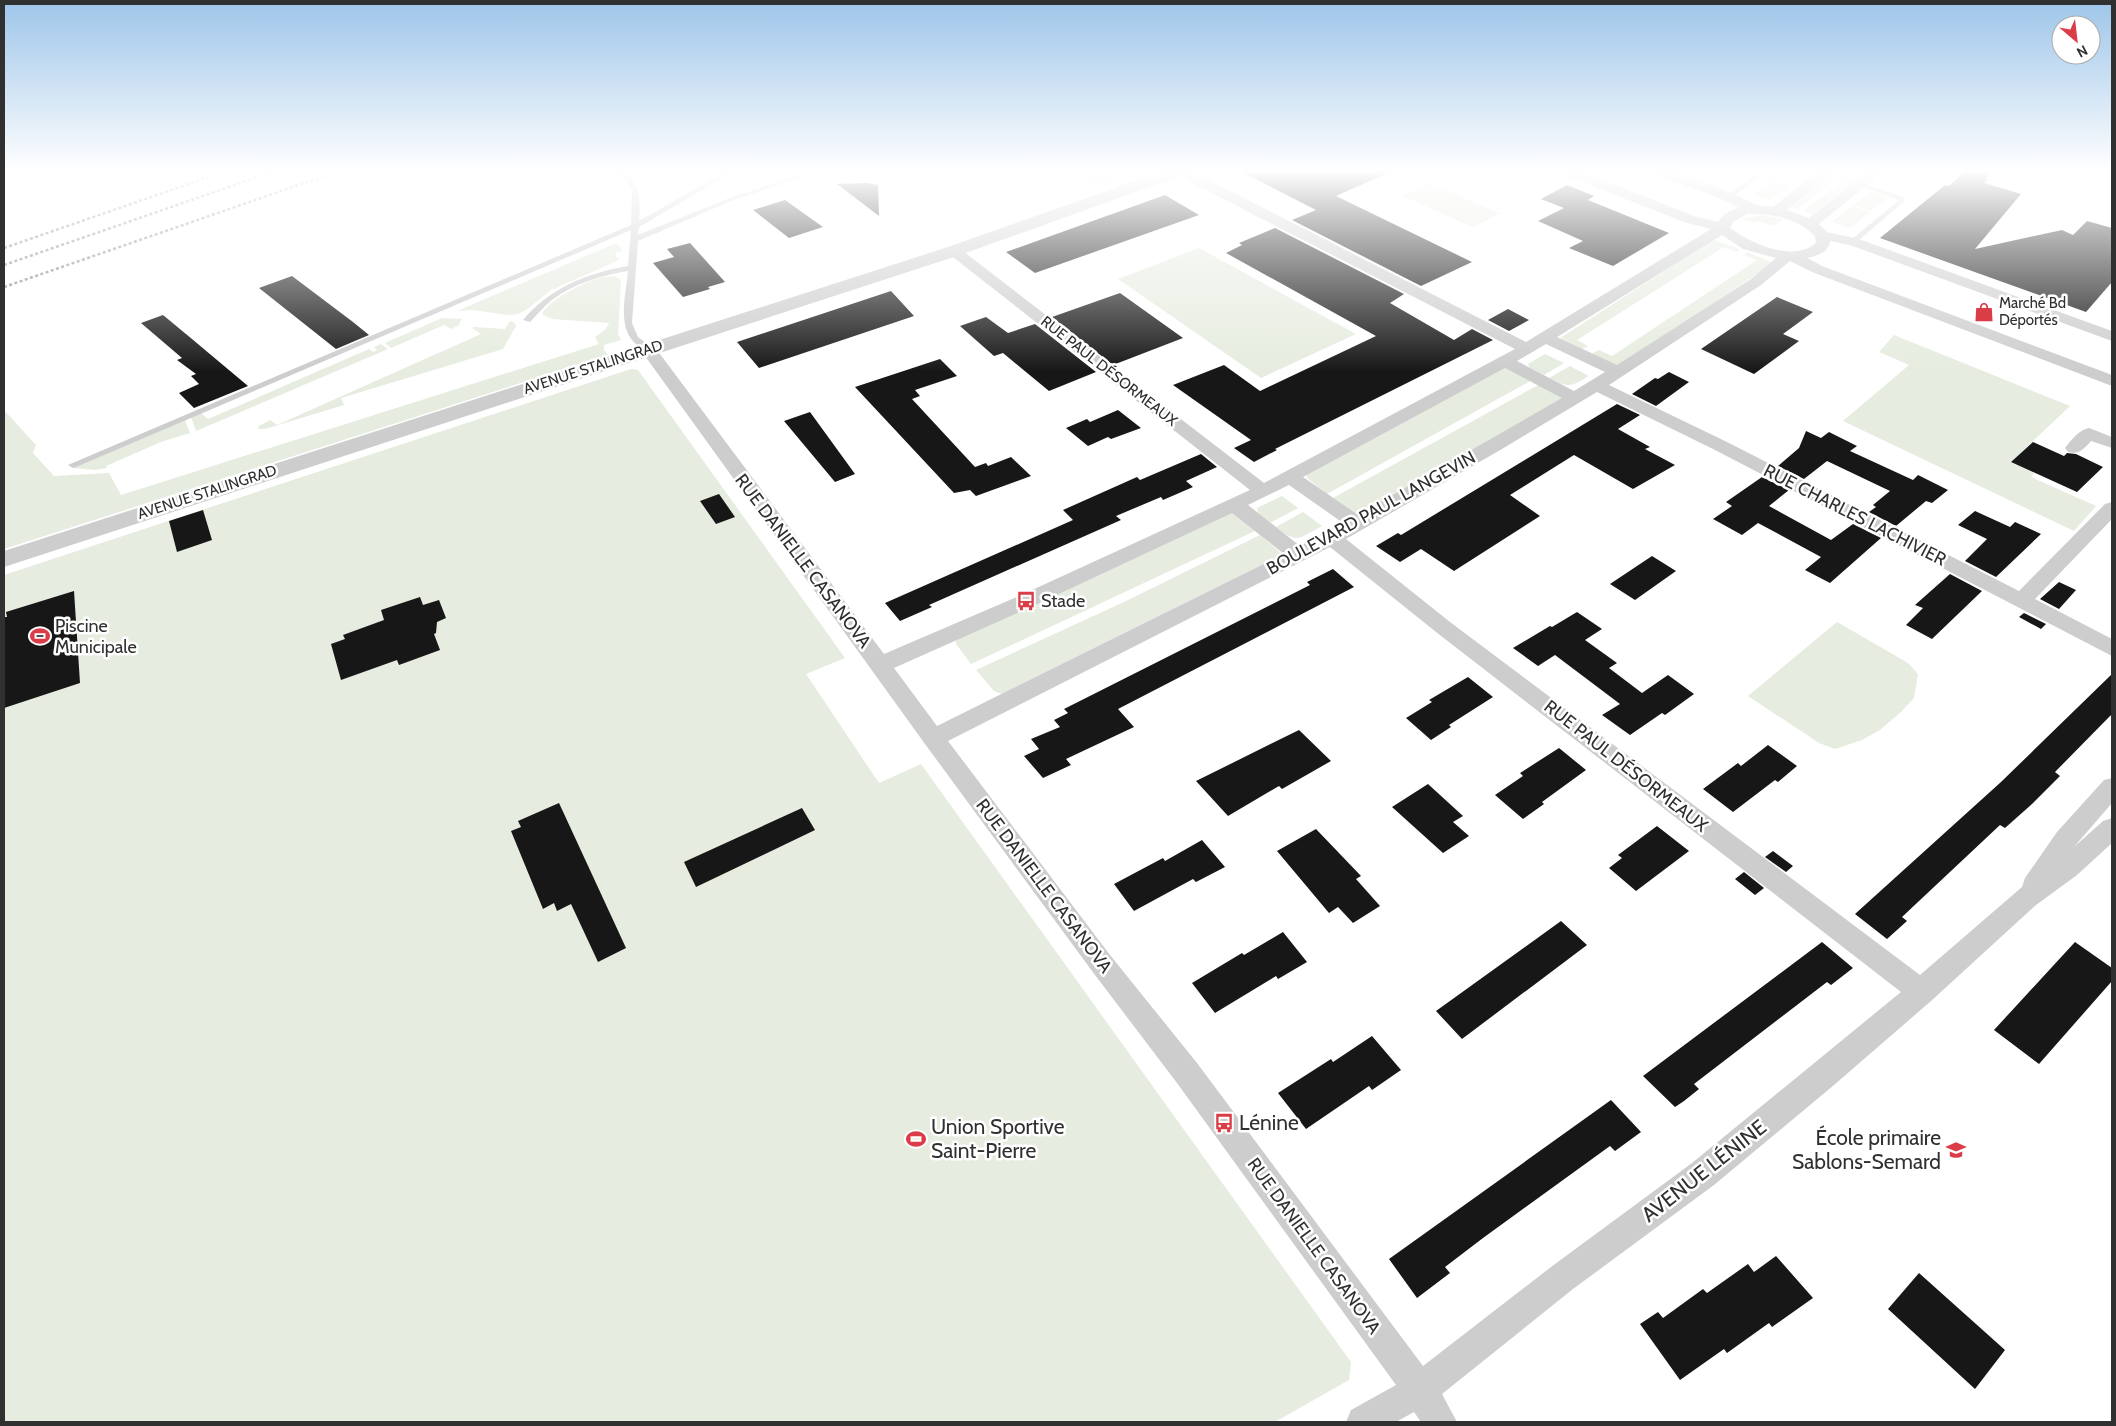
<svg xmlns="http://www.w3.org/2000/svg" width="2116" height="1426" viewBox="0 0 2116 1426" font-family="Cabin,sans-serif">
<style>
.green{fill:#e6ecdf}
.building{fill:#171717}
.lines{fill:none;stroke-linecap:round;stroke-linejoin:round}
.service{fill:#cdcdcd;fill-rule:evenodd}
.minor{fill:#cdcdcd;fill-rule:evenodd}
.tertiary{fill:#cdcdcd;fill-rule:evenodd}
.rail{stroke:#858585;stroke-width:2.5;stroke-dasharray:3 2.5;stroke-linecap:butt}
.labels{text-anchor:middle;stroke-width:5;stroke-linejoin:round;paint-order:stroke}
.far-poi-label{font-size:15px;fill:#303030;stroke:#fff;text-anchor:start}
.far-street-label{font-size:15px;fill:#303030;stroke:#fff}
.street-label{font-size:18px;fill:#303030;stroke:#fff}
.poi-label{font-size:18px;fill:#303030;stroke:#fff;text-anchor:start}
.near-poi-label{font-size:21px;fill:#303030;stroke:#fff;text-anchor:start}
.near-street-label{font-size:21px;fill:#303030;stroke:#fff}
</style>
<rect width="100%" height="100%" fill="#fff"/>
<path class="green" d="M 1081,171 L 1137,171 L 1099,185 Z
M 1834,173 L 1842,175 L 1797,209 L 1788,206 Z
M 1849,177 L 1857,180 L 1812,214 L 1803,211 Z
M 1774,179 L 1790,185 L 1769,200 L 1753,194 Z
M 1428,183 L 1500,213 L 1473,227 L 1402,196 Z
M 1871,191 L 1889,197 L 1871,211 L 1853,205 Z
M 1852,206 L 1870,212 L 1850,228 L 1832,222 Z
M 1762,215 L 1783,219 L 1774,226 L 1758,221 L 1754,223 L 1741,219 Z
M 1713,240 L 1740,249 L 1736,252 L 1724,247 L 1577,340 L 1588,346 L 1582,349 L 1560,338 Z
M 616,243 L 622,249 L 622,252 L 616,252 L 616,257 L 619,257 L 617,261 L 551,290 L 526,310 L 518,314 L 507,315 L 474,310 L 457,311 Z
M 1199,248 L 1356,334 L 1261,378 L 1118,279 Z
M 1747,252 L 1773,263 L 1619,367 L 1591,354 L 1599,350 L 1612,356 L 1757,260 L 1744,255 Z
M 614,276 L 620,279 L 621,282 L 618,334 L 621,340 L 604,345 L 604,350 L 608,355 L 4,549 L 4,410 L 36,445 L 33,453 L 54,476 L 109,473 L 121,495 L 599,344 L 595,337 L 606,329 L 609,323 L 552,319 L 543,315 L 543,312 C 553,297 595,275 614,276 Z
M 442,318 L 462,319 L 458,326 L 451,329 L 444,325 L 391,348 L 385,343 Z
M 510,321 L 514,322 L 516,326 L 503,349 L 341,398 L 344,405 L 265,429 L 258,429 L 259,426 L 270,420 L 277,425 L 481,334 L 472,328 L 475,327 L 505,329 Z
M 1894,335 L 2070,406 L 2011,462 L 2034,473 L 2031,477 L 2096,506 L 2074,531 L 1843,421 L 1909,365 L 1879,352 Z
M 381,344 L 388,349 L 196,431 L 191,417 L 201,413 L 208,419 L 369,349 L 373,352 L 377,350 L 374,347 Z
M 1545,354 L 1564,363 L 1544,375 L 1530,368 L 1528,364 Z
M 1570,366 L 1589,376 C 1570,387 1569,388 1549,378 Z
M 1505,368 L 1532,380 L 1327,494 L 1307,478 L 1306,475 Z
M 631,369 L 638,370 L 845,658 L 806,674 L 879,783 L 921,764 L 1351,1362 L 1349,1380 L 1275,1422 L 4,1422 L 4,575 Z
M 1540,384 L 1565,399 L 1359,516 L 1333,498 Z
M 185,420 L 190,433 L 161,442 L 106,466 L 107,468 L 95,470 L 73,468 Z
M 1282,496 L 1298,508 L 1270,523 L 1258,513 L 1257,508 Z
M 1303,512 L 1322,526 C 1299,538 1298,545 1276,527 Z
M 1225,513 L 1233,513 L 1255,531 L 971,664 L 956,644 L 956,639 Z
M 1260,535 L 1283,555 L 1002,694 L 994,691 L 976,670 L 1124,602 Z
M 1837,622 L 1908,663 L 1918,674 L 1914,698 L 1901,712 L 1880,730 L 1862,740 L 1835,749 L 1819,743 L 1748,696 Z"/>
<path class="building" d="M 1240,171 L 1392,171 L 1336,196 L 1472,262 L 1421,286 L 1292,220 L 1316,210 Z
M 1965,171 L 1991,171 L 1985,179 L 1988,180 L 1984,183 L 2021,194 L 1975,249 L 2062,230 L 2073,235 L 2087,221 L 2112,228 L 2112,282 L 2086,312 L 1880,238 L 1945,185 L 1949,186 Z
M 867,183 L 878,185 L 879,216 L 837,184 Z
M 1567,185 L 1594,196 L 1588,200 L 1669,233 L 1613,266 L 1569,248 L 1583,241 L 1538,221 L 1564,208 L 1541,199 Z
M 1165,195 L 1199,215 L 1035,273 L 1006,252 Z
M 785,200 L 823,227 L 789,238 L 753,210 Z
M 1275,228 L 1404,294 L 1390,303 L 1454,340 L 1472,329 L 1493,340 L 1275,449 L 1277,450 L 1254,462 L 1234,448 L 1251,440 L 1173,385 L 1224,365 L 1260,391 L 1376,336 L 1226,253 L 1242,245 L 1239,243 Z
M 690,243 L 725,282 L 708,287 L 710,289 L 683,297 L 653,263 L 674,257 L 667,249 Z
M 292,276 L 353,322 L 369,335 L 336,349 L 259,288 Z
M 891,291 L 914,316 L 759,368 L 737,342 Z
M 1120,293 L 1183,338 L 1113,365 L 1052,317 Z
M 1777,297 L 1813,312 L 1783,334 L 1799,341 L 1754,374 L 1701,349 Z
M 1508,309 L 1529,320 L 1509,331 L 1488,320 Z
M 163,315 L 192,339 L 248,386 L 194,408 L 179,393 L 199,384 L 191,376 L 196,374 L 177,360 L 182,358 L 141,323 Z
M 986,317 L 1008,333 L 1035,324 L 1096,372 L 1049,391 L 1003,353 L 994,356 L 960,326 Z
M 940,359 L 957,376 L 915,390 L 920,396 L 912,399 L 975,467 L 986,463 L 988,466 L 1011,457 L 1031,476 L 976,496 L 970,490 L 954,493 L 855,387 Z
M 1669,372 L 1689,382 L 1656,406 L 1632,394 L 1655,378 L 1658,379 Z
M 1617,404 L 1640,415 L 1618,429 L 1650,447 L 1645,449 L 1675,465 L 1633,489 L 1574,455 L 1510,495 L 1540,516 L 1454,571 L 1421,549 L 1400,562 L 1376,546 L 1398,533 L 1401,535 Z
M 1118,410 L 1141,428 L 1111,439 L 1108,437 L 1088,446 L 1066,428 L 1087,419 L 1090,422 Z
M 810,412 L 855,474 L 835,482 L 784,421 Z
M 1806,431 L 1821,438 L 1829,432 L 1857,446 L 1850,451 L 1913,480 L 1918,475 L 1948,490 L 1932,503 L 1926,501 L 1896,526 L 1869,512 L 1876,507 L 1873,505 L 1890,491 L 1827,461 L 1804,479 L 1778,466 L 1799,448 Z
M 2033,442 L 2064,456 L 2067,453 L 2076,454 L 2103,467 L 2077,492 L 2011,462 Z
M 1201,454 L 1217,467 L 1186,481 L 1193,487 L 1163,500 L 1161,497 L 1116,516 L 1121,520 L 929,605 L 932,607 L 900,621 L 885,603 L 1073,520 L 1063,510 L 1137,477 L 1140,480 Z
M 1762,477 L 1789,490 L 1769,506 L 1831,540 L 1853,524 L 1881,538 L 1830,583 L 1805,570 L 1821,557 L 1758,523 L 1742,535 L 1713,519 L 1732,506 L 1726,502 Z
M 719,494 L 735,517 L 716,524 L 700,501 Z
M 203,510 L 212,540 L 177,552 L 169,521 Z
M 1975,511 L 2010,527 L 2015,522 L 2041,534 L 1996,577 L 1965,561 L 1987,539 L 1958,525 Z
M 1652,556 L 1676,571 L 1635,600 L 1610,584 Z
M 1333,569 L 1354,587 L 1118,709 L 1134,727 L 1066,759 L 1071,765 L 1043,778 L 1024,756 L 1039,749 L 1031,739 L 1060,727 L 1054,720 L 1068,713 L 1064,709 L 1310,585 L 1307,582 Z
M 1950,574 L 1982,591 L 1932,639 L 1906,625 L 1923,608 L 1915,605 Z
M 2059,582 L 2076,590 L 2059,609 L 2040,599 Z
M 74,591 L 80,683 L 4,708 L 4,617 L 7,617 L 6,612 Z
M 420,597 L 423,605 L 439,600 L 446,618 L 437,622 L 436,633 L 434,634 L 440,650 L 399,665 L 397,660 L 341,680 L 331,644 L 345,639 L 343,635 L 384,620 L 381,610 Z
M 1577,612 L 1602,629 L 1585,640 L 1617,663 L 1609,668 L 1642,693 L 1668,675 L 1694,694 L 1665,715 L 1662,713 L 1630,735 L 1602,715 L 1620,704 L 1555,655 L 1538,666 L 1513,648 L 1550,626 L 1552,627 Z
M 2024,613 L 2046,624 L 2041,629 L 2019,617 Z
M 2112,674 L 2112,714 L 2055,772 L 2060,776 L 2032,804 L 2005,828 L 2000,825 L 1902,917 L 1907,921 L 1887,939 L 1855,914 L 2001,782 Z
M 1468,677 L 1493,697 L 1449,725 L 1451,727 L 1431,740 L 1406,718 L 1432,702 L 1429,700 Z
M 1299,730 L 1331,761 L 1282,789 L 1279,786 L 1228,816 L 1196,781 Z
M 1768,745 L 1797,766 L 1778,782 L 1775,780 L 1733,812 L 1703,789 L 1738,763 L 1741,766 Z
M 1559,748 L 1586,770 L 1542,802 L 1544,804 L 1523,819 L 1495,795 L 1523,776 L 1520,773 Z
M 1428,784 L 1463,816 L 1453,822 L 1469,836 L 1443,853 L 1392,807 Z
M 559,803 L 626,948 L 598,962 L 571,904 L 557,911 L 554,903 L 543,909 L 511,831 L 521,827 L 518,821 Z
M 802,808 L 815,830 L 696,887 L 684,862 Z
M 1657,826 L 1689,851 L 1636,891 L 1609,868 L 1622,858 L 1618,855 Z
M 1316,829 L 1361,876 L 1356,879 L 1380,906 L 1353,923 L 1338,907 L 1329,913 L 1277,851 Z
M 1202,840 L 1225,867 L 1196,882 L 1193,879 L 1134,911 L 1114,884 L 1163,858 L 1165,861 Z
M 1773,851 L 1793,866 L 1786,872 L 1765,857 Z
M 1744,872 L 1764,888 L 1755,895 L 1735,879 Z
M 1561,921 L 1587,945 L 1462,1039 L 1436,1011 Z
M 1283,932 L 1307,962 L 1278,979 L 1276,976 L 1215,1013 L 1192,983 L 1242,953 L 1244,955 Z
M 1822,942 L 1853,968 L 1831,985 L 1827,982 L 1694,1084 L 1699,1089 L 1684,1101 L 1675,1107 L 1643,1076 Z
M 2075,942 L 2112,968 L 2112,981 L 2039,1064 L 1994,1030 Z
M 1372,1036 L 1401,1070 L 1372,1090 L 1369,1086 L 1306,1129 L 1278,1093 L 1331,1059 L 1333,1062 Z
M 1611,1100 L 1641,1132 L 1615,1151 L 1610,1146 L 1483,1238 L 1445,1267 L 1450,1273 L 1417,1298 L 1389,1259 Z
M 1776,1256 L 1813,1298 L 1772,1327 L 1769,1323 L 1727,1353 L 1724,1349 L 1680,1380 L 1640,1324 L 1658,1312 L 1663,1318 L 1703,1289 L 1707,1293 L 1748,1264 L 1754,1272 Z
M 1919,1273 L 2005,1350 L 1975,1389 L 1888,1309 Z"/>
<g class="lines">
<path class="service" d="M 608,171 C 640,171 641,195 639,221 L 727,171 L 735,171 L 639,227 L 638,235 L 732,197 L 812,171 L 822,171 L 736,199 L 638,241 L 632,323 L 638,337 L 651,347 L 651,351 C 645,352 642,348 637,345 C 616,328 626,295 628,271 C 602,275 573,284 552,300 C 544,306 537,315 530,322 L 523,320 C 550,288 587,273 628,266 L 631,230 L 76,467 L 73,468 L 68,465 L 631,225 L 632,189 L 626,180 Z
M 1760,171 L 1768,171 L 1731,198 L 1727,198 L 1727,196 Z
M 1859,183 L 1901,196 L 1906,200 L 1854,244 L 1850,242 L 1851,240 L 1899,200 L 1859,185 Z"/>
<path class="minor" d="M 1173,171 L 1191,171 L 1526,342 L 1711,229 L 1684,222 L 1562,174 L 1560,171 L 1580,171 L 1694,216 L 1718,222 C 1723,214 1730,210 1739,208 L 1724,200 L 1654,174 L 1652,171 L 1672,171 L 1734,194 L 1757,205 L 1773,207 L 1819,171 L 1835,171 L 1787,210 L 1809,218 L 1868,171 L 1884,171 L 1819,224 L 1827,232 L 1859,239 L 2112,331 L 2112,341 L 1850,245 L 1830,241 C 1829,252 1817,256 1807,258 L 1822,266 L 2112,375 L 2112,386 L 1812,272 L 1790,261 L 1761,285 L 1609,385 L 1727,442 L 2019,591 L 2105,504 L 2112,502 L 2112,519 L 2035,599 L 2112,639 L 2112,656 L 1715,450 L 1597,392 L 1502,449 L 1346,539 L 1450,622 L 1920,975 L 2022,887 L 2025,878 L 2057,832 L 2104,780 L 2112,778 L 2112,803 L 2074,847 L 2103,821 L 2112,818 L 2112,843 L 2077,875 L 2036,905 L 1931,1001 L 1834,1085 L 1714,1185 L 1573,1289 L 1442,1394 L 1457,1422 L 1421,1422 L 1414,1412 L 1396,1422 L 1346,1422 L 1351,1410 L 1396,1385 L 1177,1083 L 1092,971 L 925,744 L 640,349 L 642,346 L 654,346 L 884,654 L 1019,596 L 1250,490 L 949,254 L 947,251 L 949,248 L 959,248 L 1264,483 L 1515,349 L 1175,174 ZM 1747,214 C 1772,213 1796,218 1815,236 L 1816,243 C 1793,263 1750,243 1730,228 L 1733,222 ZM 1722,235 L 1743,249 L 1776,258 L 1751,279 L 1617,365 L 1557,337 ZM 1546,344 L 1605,372 L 1574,391 L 1517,361 ZM 1505,368 L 1562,398 L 1358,515 L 1303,477 ZM 1289,485 L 1343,523 L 1300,546 L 1248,505 ZM 1232,513 L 1284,554 L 937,726 L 894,668 L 1033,606 ZM 1330,547 L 1436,632 L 1901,992 L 1692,1163 L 1551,1267 L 1423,1366 L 1197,1063 L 1110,955 L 948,741 Z
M 2089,428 L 2112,437 L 2112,448 L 2091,441 C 2084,449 2079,455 2068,452 L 2065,448 C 2071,440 2079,430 2089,428 Z"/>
<path class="tertiary" d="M 1164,171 L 1188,171 L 1186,174 L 960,255 L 4,567 L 4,551 L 948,247 Z"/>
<path class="rail" d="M 4,248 L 226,171
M 4,265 L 275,171
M 4,287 L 339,171"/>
</g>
<linearGradient id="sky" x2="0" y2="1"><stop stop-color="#9dc5e9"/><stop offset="0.46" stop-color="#fff"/><stop offset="1" stop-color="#fff" stop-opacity="0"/></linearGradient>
<rect width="2116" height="371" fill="url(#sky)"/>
<defs>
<symbol id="shop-bare" viewBox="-9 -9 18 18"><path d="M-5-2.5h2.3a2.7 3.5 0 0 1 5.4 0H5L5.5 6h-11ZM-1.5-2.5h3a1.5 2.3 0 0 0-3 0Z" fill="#db3d48" stroke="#fff" stroke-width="2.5" paint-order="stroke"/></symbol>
<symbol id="bus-bare" viewBox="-9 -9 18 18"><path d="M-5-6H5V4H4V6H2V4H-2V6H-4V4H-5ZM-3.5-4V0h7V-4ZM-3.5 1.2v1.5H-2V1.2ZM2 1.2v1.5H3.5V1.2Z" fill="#db3d48" stroke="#fff" stroke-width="2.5" paint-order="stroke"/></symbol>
<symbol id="stadium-bare" viewBox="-9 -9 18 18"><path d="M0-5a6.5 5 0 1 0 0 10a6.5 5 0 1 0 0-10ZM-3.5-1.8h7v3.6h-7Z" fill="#db3d48" stroke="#fff" stroke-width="2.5" paint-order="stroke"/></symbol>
<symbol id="school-bare" viewBox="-9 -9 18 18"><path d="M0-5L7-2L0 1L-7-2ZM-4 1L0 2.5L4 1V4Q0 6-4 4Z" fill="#db3d48" stroke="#fff" stroke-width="2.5" paint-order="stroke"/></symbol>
</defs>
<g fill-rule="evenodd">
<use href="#shop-bare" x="1970" y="298" width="28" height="28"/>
<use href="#bus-bare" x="1012" y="587" width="28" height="28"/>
<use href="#stadium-bare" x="26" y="622" width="28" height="28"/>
<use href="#bus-bare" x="1210" y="1109" width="28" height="28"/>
<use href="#stadium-bare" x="902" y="1125" width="28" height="28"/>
<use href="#school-bare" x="1942" y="1136" width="28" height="28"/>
</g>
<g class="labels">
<g class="far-poi-label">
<text x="1999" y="308">Marché Bd<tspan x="1999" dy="17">Déportés</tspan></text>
</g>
<g class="far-street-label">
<text transform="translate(593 367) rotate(-18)" y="5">AVENUE STALINGRAD</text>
<text transform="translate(1109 371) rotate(38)" y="5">RUE PAUL DÉSORMEAUX</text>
<text transform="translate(207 492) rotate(-18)" y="5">AVENUE STALINGRAD</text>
</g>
<g class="street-label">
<text transform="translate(1371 513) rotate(-29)" y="6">BOULEVARD PAUL LANGEVIN</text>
<text transform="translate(1855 515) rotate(27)" y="6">RUE CHARLES LACHIVIER</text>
<text transform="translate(803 561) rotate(53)" y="6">RUE DANIELLE CASANOVA</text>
<text transform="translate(1626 766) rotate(38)" y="6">RUE PAUL DÉSORMEAUX</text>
<text transform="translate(1044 886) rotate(53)" y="6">RUE DANIELLE CASANOVA</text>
<text transform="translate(1314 1246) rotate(54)" y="6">RUE DANIELLE CASANOVA</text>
</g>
<g class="poi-label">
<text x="1041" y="607">Stade</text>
<text x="55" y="632">Piscine<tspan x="55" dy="21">Municipale</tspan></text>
</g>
<g class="near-poi-label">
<text x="1239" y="1130">Lénine</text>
<text x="931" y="1134">Union Sportive<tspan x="931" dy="24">Saint-Pierre</tspan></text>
<text x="1941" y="1145" text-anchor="end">École primaire<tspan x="1941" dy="24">Sablons-Semard</tspan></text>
</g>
<g class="near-street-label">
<text transform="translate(1704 1171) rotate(-38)" y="7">AVENUE LÉNINE</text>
</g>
</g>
<rect width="2116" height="1426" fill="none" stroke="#303030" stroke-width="10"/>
<g transform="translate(2076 40) rotate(152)"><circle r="24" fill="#ffffff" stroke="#acacac"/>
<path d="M0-4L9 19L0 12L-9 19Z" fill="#db3d48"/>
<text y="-8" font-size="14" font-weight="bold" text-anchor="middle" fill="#303030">N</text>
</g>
</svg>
